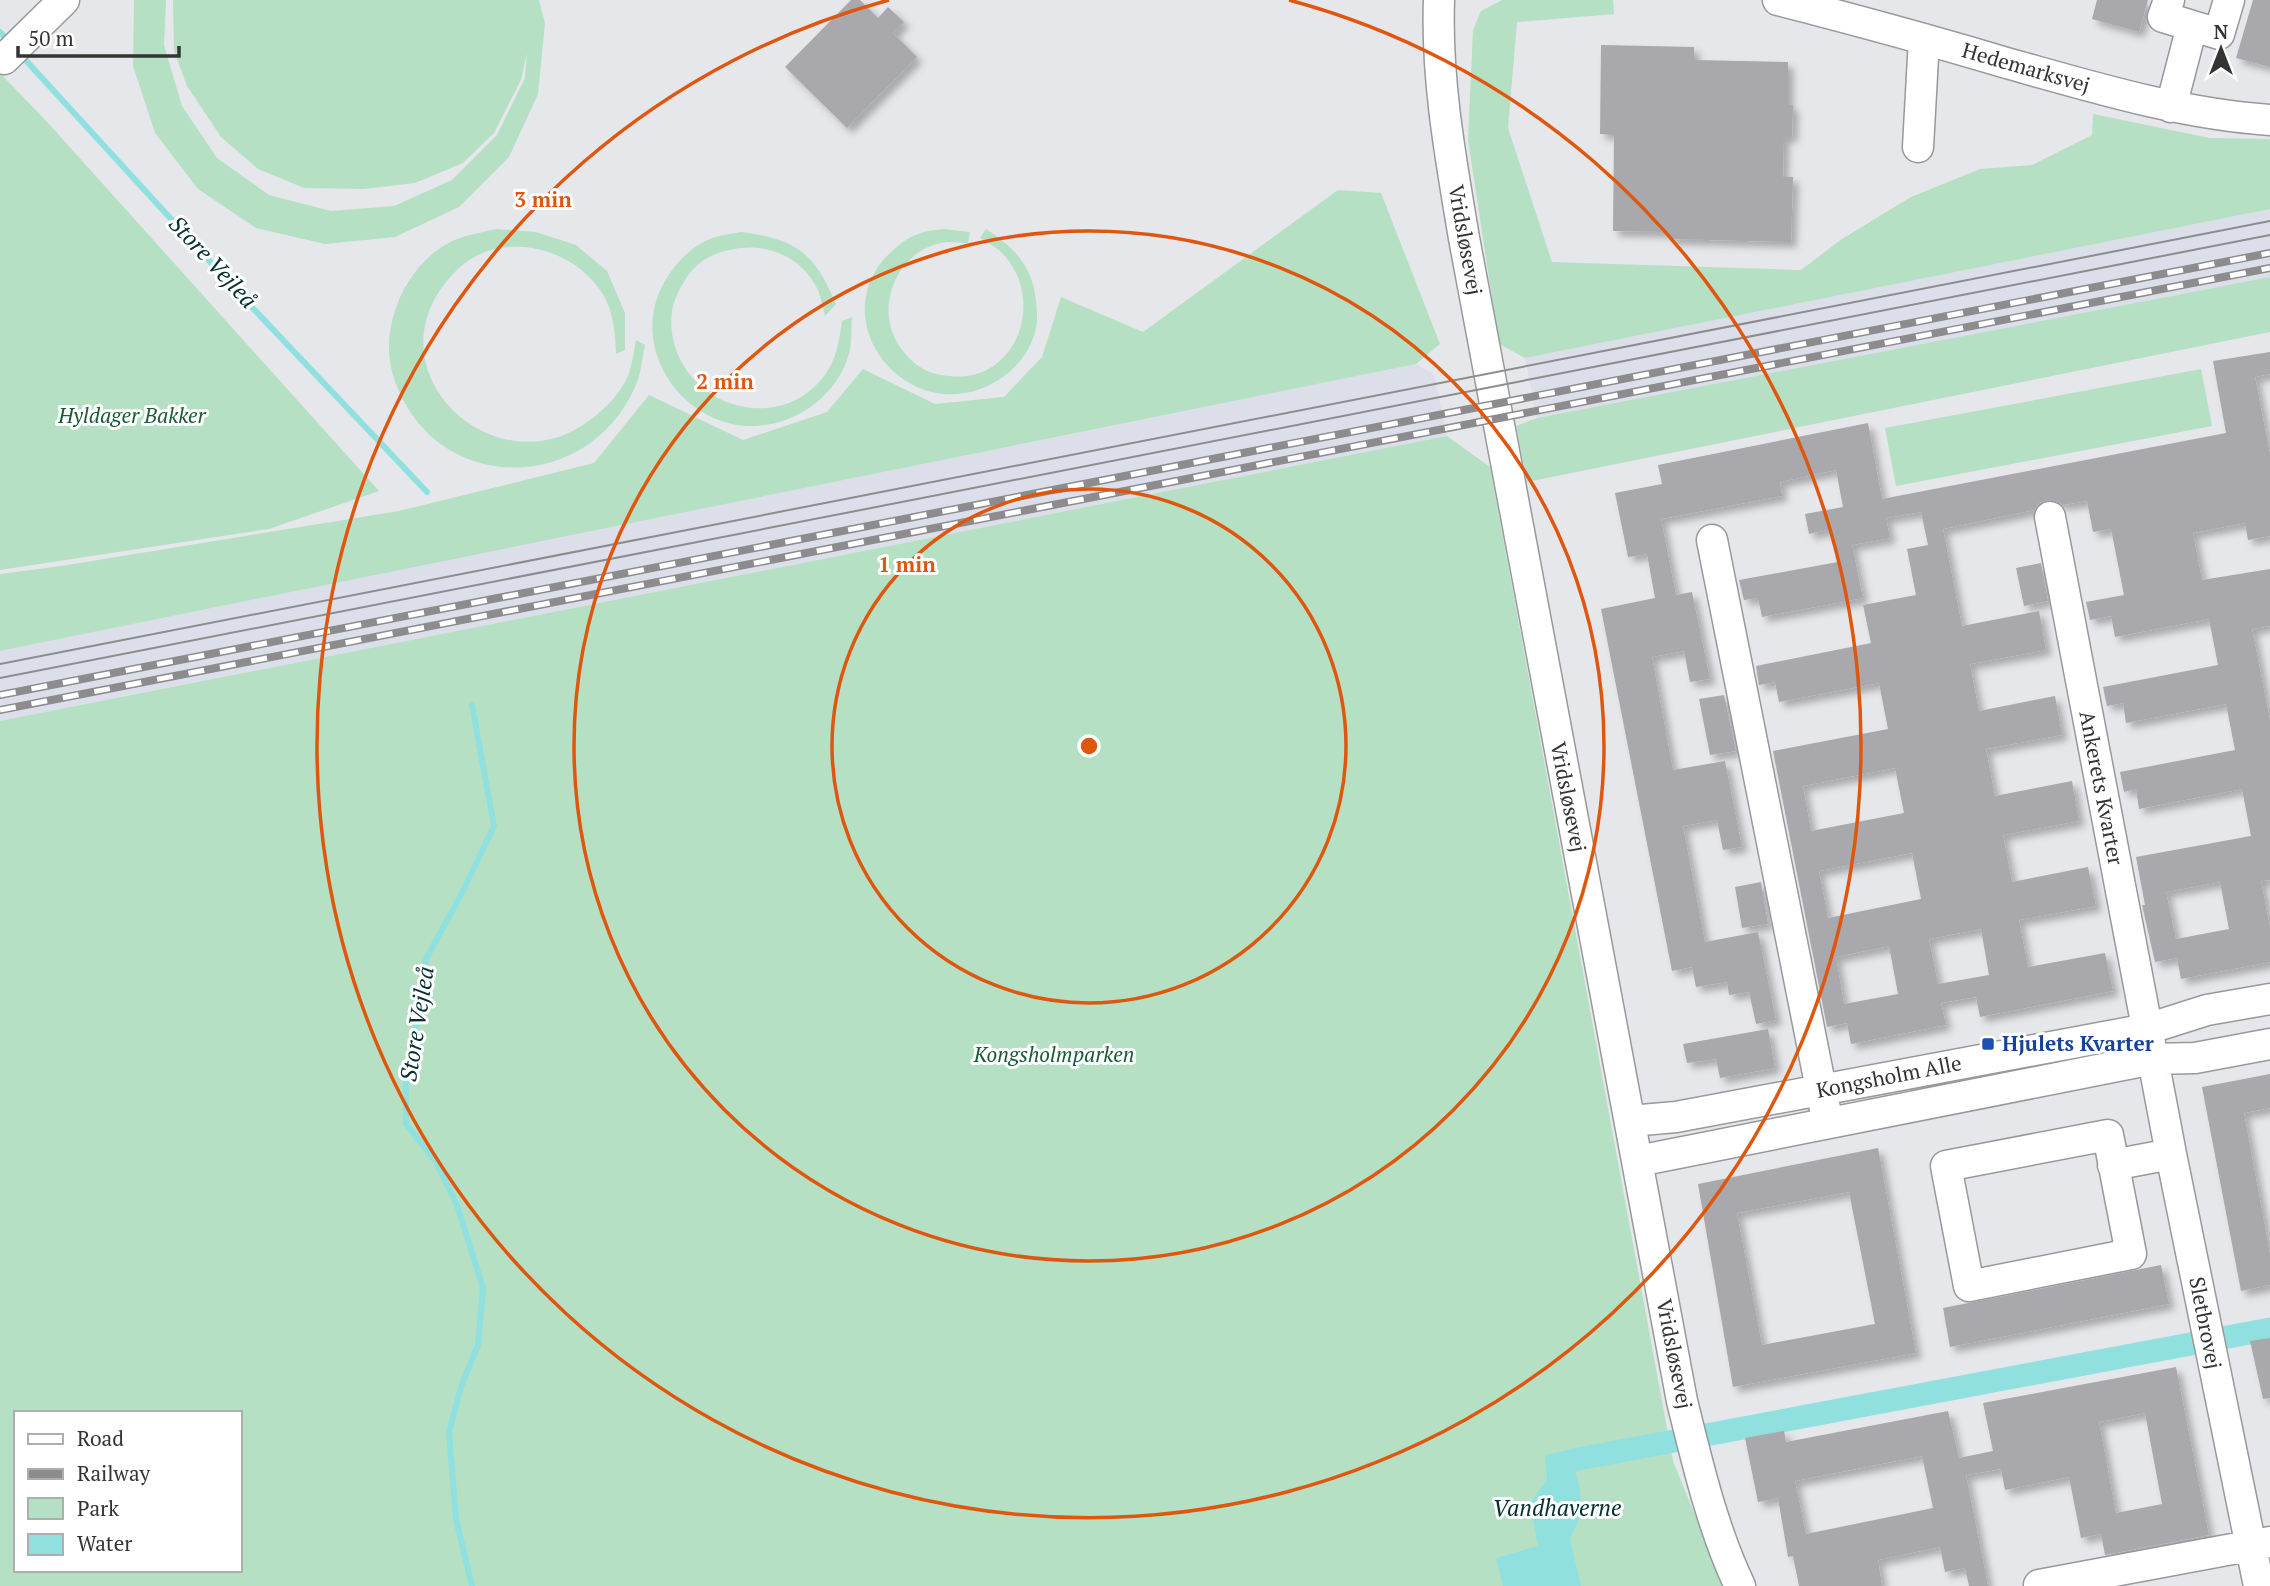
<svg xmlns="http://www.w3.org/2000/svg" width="2270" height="1586" viewBox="0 0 2270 1586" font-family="'PT Serif',serif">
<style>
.built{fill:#dcdee9}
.green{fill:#b5e0c4;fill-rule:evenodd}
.water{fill:#8fe0df}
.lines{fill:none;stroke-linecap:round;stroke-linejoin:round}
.stream{stroke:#8fe0df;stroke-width:6}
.canal{stroke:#8fe0df;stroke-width:23}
.building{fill:#a9a8ac;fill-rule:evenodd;filter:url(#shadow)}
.minor-casing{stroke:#98999c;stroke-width:33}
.minor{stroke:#fff;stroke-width:30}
.tram{stroke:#8c8c8e;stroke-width:2}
.rail-casing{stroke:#8c8c8e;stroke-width:8}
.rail{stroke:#fff;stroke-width:5;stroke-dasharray:16;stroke-linecap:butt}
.ring{fill:none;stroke:#df570e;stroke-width:3.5}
.transit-dot{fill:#1a4fb4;stroke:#fff;stroke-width:2.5}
.labels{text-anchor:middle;stroke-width:6;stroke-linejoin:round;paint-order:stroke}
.street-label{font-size:21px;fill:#343435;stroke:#fff}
.park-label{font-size:21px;font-style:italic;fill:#195a37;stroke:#fff}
.transit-label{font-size:21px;font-weight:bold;fill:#164399;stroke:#fff;text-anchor:start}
.water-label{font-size:23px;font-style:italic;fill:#063030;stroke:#fff}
.centre{fill:#df570e;stroke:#fff;stroke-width:3.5}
.ring-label{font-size:21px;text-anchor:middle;font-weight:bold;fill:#df570e;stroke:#fff;stroke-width:6;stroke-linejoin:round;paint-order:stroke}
</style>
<defs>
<filter id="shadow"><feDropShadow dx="5.5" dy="5.5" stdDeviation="3.5" flood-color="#0004"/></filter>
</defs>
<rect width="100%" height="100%" fill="#e6e7ea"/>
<path class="built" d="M 2270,209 L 2270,277 L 1537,418 L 1525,358 Z
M 1416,364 L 1434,375 L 1447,436 L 0,721 L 0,651 Z"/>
<path class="green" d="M 134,0 L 166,0 L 164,45 L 182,106 L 217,158 L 269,195 L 331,211 L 394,206 L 452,180 L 497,135 L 525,78 L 527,53 L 521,80 L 494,133 L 463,163 L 415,183 L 364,189 L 304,188 L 258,169 L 221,137 L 187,86 L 174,51 L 173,0 L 539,0 L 545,23 L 538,94 L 509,157 L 459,207 L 395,237 L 325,244 L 256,228 L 198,189 L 155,133 L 133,66 Z
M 1502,0 L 1613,0 L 1614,14 L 1517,22 L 1508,128 L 1552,262 L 1801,270 L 1842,239 L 1911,197 L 1980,169 L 2032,165 L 2092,135 L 2093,114 L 2210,138 L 2270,139 L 2270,209 L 1525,358 L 1499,344 L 1468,140 L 1473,30 L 1481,11 Z
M 0,73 L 49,124 L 379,491 L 269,529 L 0,570 Z
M 1338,190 L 1381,193 L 1440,344 L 1416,364 L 0,651 L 0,574 L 61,566 L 399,511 L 594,463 L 649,395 L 743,440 L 827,412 L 863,369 L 935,404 L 1004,397 L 1042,357 L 1061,297 L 1143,332 Z
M 496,229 L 536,232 L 576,245 L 607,271 L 625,313 L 625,350 L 616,354 C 615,333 614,311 602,293 C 573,247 502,229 459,268 C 358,364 494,494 590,420 C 606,408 620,394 628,376 C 632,365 634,351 636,340 L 645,345 C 642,359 641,375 635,387 C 589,492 443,496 398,389 C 387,363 386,338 395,311 C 404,281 428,249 460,238 C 471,234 484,232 496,229 Z
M 944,229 L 970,232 L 968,243 C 961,243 954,242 947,242 C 909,246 885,283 889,318 C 891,335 899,348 911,360 C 921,370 935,375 949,376 C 1017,384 1047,299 1002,253 C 996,247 987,242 980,238 L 986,229 C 1021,252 1036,272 1037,315 C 1038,339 1022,364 1003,377 C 919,436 823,331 884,259 C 894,249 904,239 918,234 C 926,231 935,230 944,229 Z
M 741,232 C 796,239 814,252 836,304 L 825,316 C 823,308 821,298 818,290 C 797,247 749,238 709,257 C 693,265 683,281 676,297 C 670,311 670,328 674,343 C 692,410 781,433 824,376 C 837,359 839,341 842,321 L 852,317 C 851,327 852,339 850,349 C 845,376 823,402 799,414 C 706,463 609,351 673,269 C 682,257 695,245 710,239 C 719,235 731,234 741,232 Z
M 2270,277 L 2270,332 L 1527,482 L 1516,426 L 1537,418 Z
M 2201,369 L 2212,426 L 1896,486 L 1885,428 Z
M 1447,436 L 1490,467 L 1673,1461 L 1724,1586 L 0,1586 L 0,721 ZM 16,1413 L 240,1413 L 240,1570 L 16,1570 Z"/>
<path class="water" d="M 1568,1450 L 1579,1484 L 1582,1512 L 1570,1539 L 1581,1586 L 1503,1586 L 1496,1558 L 1538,1546 L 1530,1504 L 1547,1479 L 1545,1455 Z"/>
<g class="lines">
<path class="stream" d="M 0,32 L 11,43
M 20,54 L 247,302 L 427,492
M 472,1586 L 456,1519 L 449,1432 L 461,1387 L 478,1345 L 483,1288 L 457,1205 L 436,1162 L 406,1124 L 406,1075 L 414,1040 L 426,959 L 461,895 L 494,826 L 472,705"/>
<path class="canal" d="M 1573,1460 L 2270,1329"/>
</g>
<path class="building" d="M 851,0 L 860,0 L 878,18 L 888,7 L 904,22 L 893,33 L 917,57 L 847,128 L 785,67 Z
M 2097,0 L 2148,0 L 2139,32 L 2092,19 Z
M 2253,0 L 2270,0 L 2270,67 L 2236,58 Z
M 1601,45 L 1694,47 L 1694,60 L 1788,62 L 1788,105 L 1793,105 L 1792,137 L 1784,137 L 1783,177 L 1793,177 L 1791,242 L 1669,239 L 1669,232 L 1613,231 L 1614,135 L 1600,134 Z
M 2270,352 L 2270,374 L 2255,377 L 2270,454 L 2270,536 L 2248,540 L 2245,523 L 2193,533 L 2202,580 L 2270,569 L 2270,626 L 2252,629 L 2270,720 L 2270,880 L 2261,881 L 2270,927 L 2270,962 L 2181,979 L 2177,958 L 2155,962 L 2142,905 L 2145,905 L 2136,857 L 2251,836 L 2242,789 L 2139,809 L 2136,789 L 2124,792 L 2120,772 L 2235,750 L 2226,704 L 2126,723 L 2123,703 L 2107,706 L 2103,687 L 2218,665 L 2209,619 L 2115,637 L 2111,616 L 2090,620 L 2086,602 L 2124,595 L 2111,529 L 2093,532 L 2087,501 L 2063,505 L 2056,501 L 2047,500 L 2039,503 L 2034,510 L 1943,529 L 1962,626 L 2039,611 L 2046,650 L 1970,664 L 1979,711 L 2055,696 L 2062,735 L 1986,749 L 1995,796 L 2072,781 L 2079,821 L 2003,835 L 2012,882 L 2088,867 L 2096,906 L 2019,920 L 2028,967 L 2105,953 L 2113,991 L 1980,1017 L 1976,997 L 1941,1003 L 1946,1025 L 1851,1044 L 1847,1023 L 1827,1027 L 1773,751 L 1888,729 L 1879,683 L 1779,702 L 1775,682 L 1759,685 L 1756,666 L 1871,643 L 1863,605 L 1916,595 L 1907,549 L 1928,545 L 1921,512 L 1886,518 L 1890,538 L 1852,545 L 1863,598 L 1762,617 L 1758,598 L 1744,600 L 1739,580 L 1838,562 L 1831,529 L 1809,534 L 1805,514 L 1843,507 L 1836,470 L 1780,482 L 1782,496 L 1661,519 L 1676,595 L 1692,592 L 1710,679 L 1690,682 L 1684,651 L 1652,657 L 1673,770 L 1725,761 L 1742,847 L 1723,850 L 1717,820 L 1683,826 L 1705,942 L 1758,932 L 1776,1020 L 1756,1024 L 1749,992 L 1729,995 L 1727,982 L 1696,987 L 1692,967 L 1672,971 L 1601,609 L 1655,598 L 1647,554 L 1628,557 L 1615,493 L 1662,484 L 1658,465 L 1868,423 L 1882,499 L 2226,433 L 2213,361 ZM 1895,768 L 1904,813 L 1811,831 L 1803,786 ZM 1912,853 L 1921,899 L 1828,918 L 1819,871 ZM 2220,882 L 2229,929 L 2176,939 L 2166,892 ZM 1981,929 L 1989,975 L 1938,984 L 1929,939 ZM 1889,946 L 1898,994 L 1844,1004 L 1836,957 Z
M 2041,563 L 2048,601 L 2024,606 L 2016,568 Z
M 1724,695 L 1736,751 L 1710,755 L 1699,699 Z
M 1761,882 L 1768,924 L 1742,928 L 1735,887 Z
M 1768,1029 L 1775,1068 L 1720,1078 L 1716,1059 L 1687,1063 L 1683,1044 Z
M 2270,1074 L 2270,1108 L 2244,1113 L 2270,1254 L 2270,1285 L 2241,1291 L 2202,1087 Z
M 1878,1148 L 1916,1353 L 1733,1387 L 1698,1184 ZM 1849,1192 L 1875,1324 L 1762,1345 L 1737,1213 Z
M 2161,1265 L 2169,1304 L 1950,1347 L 1943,1308 Z
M 2270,1338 L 2270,1398 L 2263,1399 L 2250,1341 Z
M 2176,1367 L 2209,1535 L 2105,1555 L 2101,1534 L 2081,1538 L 2069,1477 L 2005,1490 L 2001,1469 L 1966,1475 L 1988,1586 L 1969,1586 L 1965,1568 L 1945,1572 L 1940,1547 L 1878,1560 L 1882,1586 L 1799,1586 L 1793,1556 L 1788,1557 L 1778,1498 L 1758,1502 L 1745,1438 L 1784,1431 L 1786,1442 L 1948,1411 L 1959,1458 L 1993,1451 L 1983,1403 ZM 2145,1413 L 2162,1504 L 2116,1513 L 2099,1422 ZM 1922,1456 L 1933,1508 L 1806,1534 L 1795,1481 Z"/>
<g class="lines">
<defs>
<path id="minor" d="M 1439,0 C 1436,80 1451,160 1464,238 L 1682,1401 C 1697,1462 1713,1530 1740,1586
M 1778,0 C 1856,20 1933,41 2010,64 C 2096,88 2181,114 2270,120
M 2169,0 L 2163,17 L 2219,34 L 2229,0
M 4,59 L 64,0
M 2171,107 L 2192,26
M 1918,147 L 1924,39
M 2050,517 L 2171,1154 L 2259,1586
M 1712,540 L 1825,1109
M 1630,1121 L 1676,1117 L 2147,1029 L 2207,1010 L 2270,999
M 2108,1135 L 2131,1254 L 1969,1286 L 1946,1166 Z
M 1638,1161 L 2153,1059 L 2195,1058 L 2270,1044
M 2113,1165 L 2171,1154
M 2039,1585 L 2270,1542"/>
</defs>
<use href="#minor" class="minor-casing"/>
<use href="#minor" class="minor"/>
<path class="tram" d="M 0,664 L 2270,221
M 0,678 L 2270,235"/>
<defs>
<path id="rail" d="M 0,695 L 2270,253
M 0,710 L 2270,268"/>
</defs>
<use href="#rail" class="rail-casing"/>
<use href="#rail" class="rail"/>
</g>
<g class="ring">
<circle cx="1089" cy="746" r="257"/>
<circle cx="1089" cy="746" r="515"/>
<path d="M1289 0A772 772 0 1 1 889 0"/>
</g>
<rect class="transit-dot" x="1981" y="1037" width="14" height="14" rx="3.5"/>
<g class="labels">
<g class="street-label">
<text transform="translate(2026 68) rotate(16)" y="7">Hedemarksvej</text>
<text transform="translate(1465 240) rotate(80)" y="7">Vridsløsevej</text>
<text transform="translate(2101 788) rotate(79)" y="7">Ankerets Kvarter</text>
<text transform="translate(1568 797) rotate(79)" y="7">Vridsløsevej</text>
<text transform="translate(1889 1077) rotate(-11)" y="7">Kongsholm Alle</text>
<text transform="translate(2205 1323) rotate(79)" y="7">Sletbrovej</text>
<text transform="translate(1674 1354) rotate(79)" y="7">Vridsløsevej</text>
</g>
<g class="park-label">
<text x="132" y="423">Hyldager Bakker</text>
<text x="1054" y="1062">Kongsholmparken</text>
</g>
<g class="transit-label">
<text x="2002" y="1051">Hjulets Kvarter</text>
</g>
<g class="water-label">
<text transform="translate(213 262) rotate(47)" y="8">Store Vejleå</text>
<text transform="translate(417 1024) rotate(-81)" y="8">Store Vejleå</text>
<text x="1557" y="1516">Vandhaverne</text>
</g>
</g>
<circle cx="1089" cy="746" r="10" class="centre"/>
<g class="ring-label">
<text x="543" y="207">3 min</text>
<text x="725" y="389">2 min</text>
<text x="907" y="572">1 min</text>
</g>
<rect x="14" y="1411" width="228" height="161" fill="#ffffff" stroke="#aeaeae" stroke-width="2"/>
<rect x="28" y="1434" width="35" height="10" fill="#ffffff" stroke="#aeaeae" stroke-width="2"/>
<text x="77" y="1446" font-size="21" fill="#343435">Road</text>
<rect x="28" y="1469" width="35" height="10" fill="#8c8c8e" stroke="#aeaeae" stroke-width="2"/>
<text x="77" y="1481" font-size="21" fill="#343435">Railway</text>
<rect x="28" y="1498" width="35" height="21" fill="#b5e0c4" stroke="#aeaeae" stroke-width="2"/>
<text x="77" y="1516" font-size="21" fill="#343435">Park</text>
<rect x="28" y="1534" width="35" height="21" fill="#8fe0df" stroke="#aeaeae" stroke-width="2"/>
<text x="77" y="1551" font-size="21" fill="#343435">Water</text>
<g transform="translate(2221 49)" stroke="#ffffff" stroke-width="5" paint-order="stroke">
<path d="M0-5L12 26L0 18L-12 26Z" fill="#343435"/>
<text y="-10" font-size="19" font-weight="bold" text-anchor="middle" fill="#343435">N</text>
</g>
<path d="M18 46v10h161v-10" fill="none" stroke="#343435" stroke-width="3.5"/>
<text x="28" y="46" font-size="21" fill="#343435" stroke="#ffffff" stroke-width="5" paint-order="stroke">50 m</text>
</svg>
